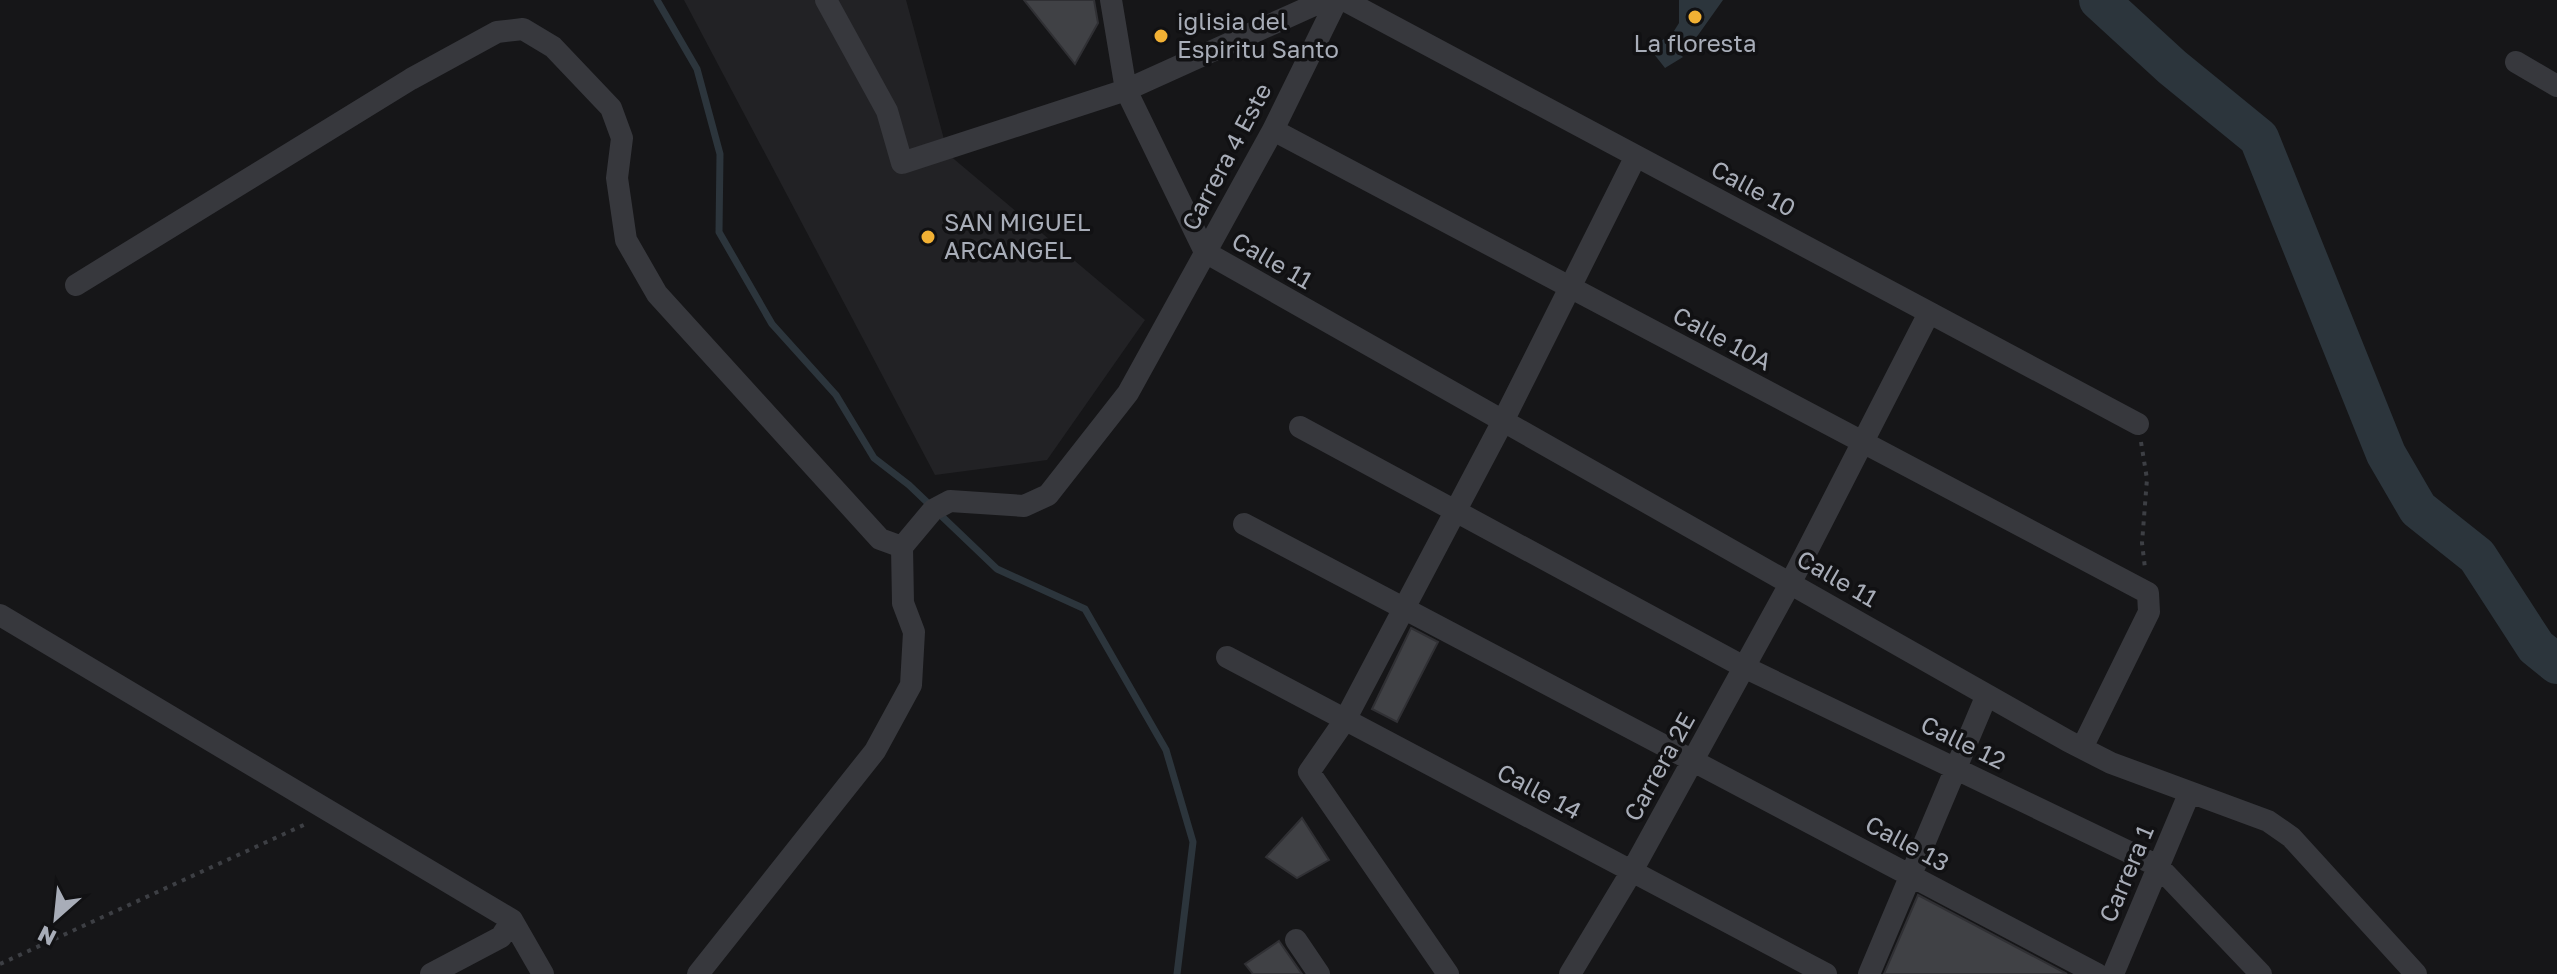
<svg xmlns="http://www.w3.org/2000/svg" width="2557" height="974" viewBox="0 0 2557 974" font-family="'Golos Text',sans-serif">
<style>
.built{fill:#222225}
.water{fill:#2c353c}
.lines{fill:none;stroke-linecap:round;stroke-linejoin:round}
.stream{stroke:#2c353c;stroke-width:7}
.river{stroke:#2c353c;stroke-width:40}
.building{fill:#404145;stroke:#303034;stroke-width:2}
.path{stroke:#3d3f44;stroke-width:4;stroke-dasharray:4 6;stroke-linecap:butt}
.minor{stroke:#37383d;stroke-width:22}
.poi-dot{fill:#f2b134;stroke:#111113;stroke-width:3}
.labels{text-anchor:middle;stroke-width:7;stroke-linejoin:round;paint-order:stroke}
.poi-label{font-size:24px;fill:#a8adb8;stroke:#111113;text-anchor:start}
.street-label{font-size:24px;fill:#a8adb8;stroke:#111113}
</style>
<rect width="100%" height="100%" fill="#161618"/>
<path class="built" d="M 684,0 L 906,0 L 948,154 L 1145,320 L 1047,460 L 935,475 Z"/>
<path class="water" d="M 1679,0 L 1723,0 L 1691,45 L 1674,31 L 1679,23 Z
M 1664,39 L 1683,57 L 1665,68 L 1650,49 Z"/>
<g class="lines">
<path class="stream" d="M 657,0 L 697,69 L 720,154 L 719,232 L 772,324 L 836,395 L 874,458 L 909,485 L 997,569 L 1085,609 L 1166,750 L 1193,842 L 1177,974"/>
<path class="river" d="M 2099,0 L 2172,67 L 2259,138 L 2386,454 L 2418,509 L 2477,556 L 2536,647 L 2557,664"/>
</g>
<path class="building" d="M 1024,0 L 1094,0 L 1098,23 L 1075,64 Z
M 1411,628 L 1438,642 L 1397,722 L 1372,709 Z
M 1302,818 L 1329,860 L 1297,878 L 1266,857 Z
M 1918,895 L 2067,974 L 1884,974 Z
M 1279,941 L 1302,974 L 1253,974 L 1245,964 Z"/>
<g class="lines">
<path class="path" d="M 2141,442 L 2147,479 L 2142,543 L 2145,568
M 0,964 L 308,823"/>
<path class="minor" d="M 826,0 L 887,111 L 902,163 L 1126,90 L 1323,1
M 1111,0 L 1126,90 L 1205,252
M 1344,0 L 2138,424
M 2516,62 L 2557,86
M 1273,130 L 2148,593 L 2149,612 L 2082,748
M 1205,252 L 2068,741 L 2111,763 L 2268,821 L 2291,837 L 2416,974
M 76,285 L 411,79 L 497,32 L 523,29 L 553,47 L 611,108 L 622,138 L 617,178 L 626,240 L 657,294 L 880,539 L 902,547
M 1300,427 L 1744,667 L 2158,866 L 2261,974
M 1244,524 L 2097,974
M 0,615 L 512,920 L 543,974
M 1227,657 L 1826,974
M 1296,940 L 1319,974
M 431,974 L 501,937 L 512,920
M 698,974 L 875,751 L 911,685 L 914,632 L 903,603 L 902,547 L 933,510 L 950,501 L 1024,506 L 1048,495 L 1128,393 L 1273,130 L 1337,0
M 1448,974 L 1309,772 L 1345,720 L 1502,423 L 1636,156
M 1570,974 L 1632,871 L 1791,582 L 1929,313
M 1869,974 L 1986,697
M 2113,974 L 2189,794"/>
</g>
<g class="poi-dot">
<circle cx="1695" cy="17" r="8"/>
<circle cx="1161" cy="36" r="8"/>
<circle cx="928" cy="237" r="8"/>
</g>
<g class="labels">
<g class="poi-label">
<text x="1177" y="30">iglisia del<tspan x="1177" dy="28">Espiritu Santo</tspan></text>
<text x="1695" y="52" text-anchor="middle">La floresta</text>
<text x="944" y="231">SAN MIGUEL<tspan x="944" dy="28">ARCANGEL</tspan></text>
</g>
<g class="street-label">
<text transform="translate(1227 157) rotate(-62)" y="8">Carrera 4 Este</text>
<text transform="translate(1753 189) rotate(28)" y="8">Calle 10</text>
<text transform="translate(1272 261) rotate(30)" y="8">Calle 11</text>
<text transform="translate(1722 339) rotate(28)" y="8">Calle 10A</text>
<text transform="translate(1837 579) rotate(30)" y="8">Calle 11</text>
<text transform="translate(1963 743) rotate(26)" y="8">Calle 12</text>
<text transform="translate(1660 767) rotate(-61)" y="8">Carrera 2E</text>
<text transform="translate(1539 792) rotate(28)" y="8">Calle 14</text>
<text transform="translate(1907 844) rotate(28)" y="8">Calle 13</text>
<text transform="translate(2127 874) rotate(-67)" y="8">Carrera 1</text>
</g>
</g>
<g transform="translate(56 918) rotate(207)" stroke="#111113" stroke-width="6" paint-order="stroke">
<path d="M0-6L14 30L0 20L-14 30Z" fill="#a8adb8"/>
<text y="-12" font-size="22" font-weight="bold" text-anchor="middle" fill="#a8adb8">N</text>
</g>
</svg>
